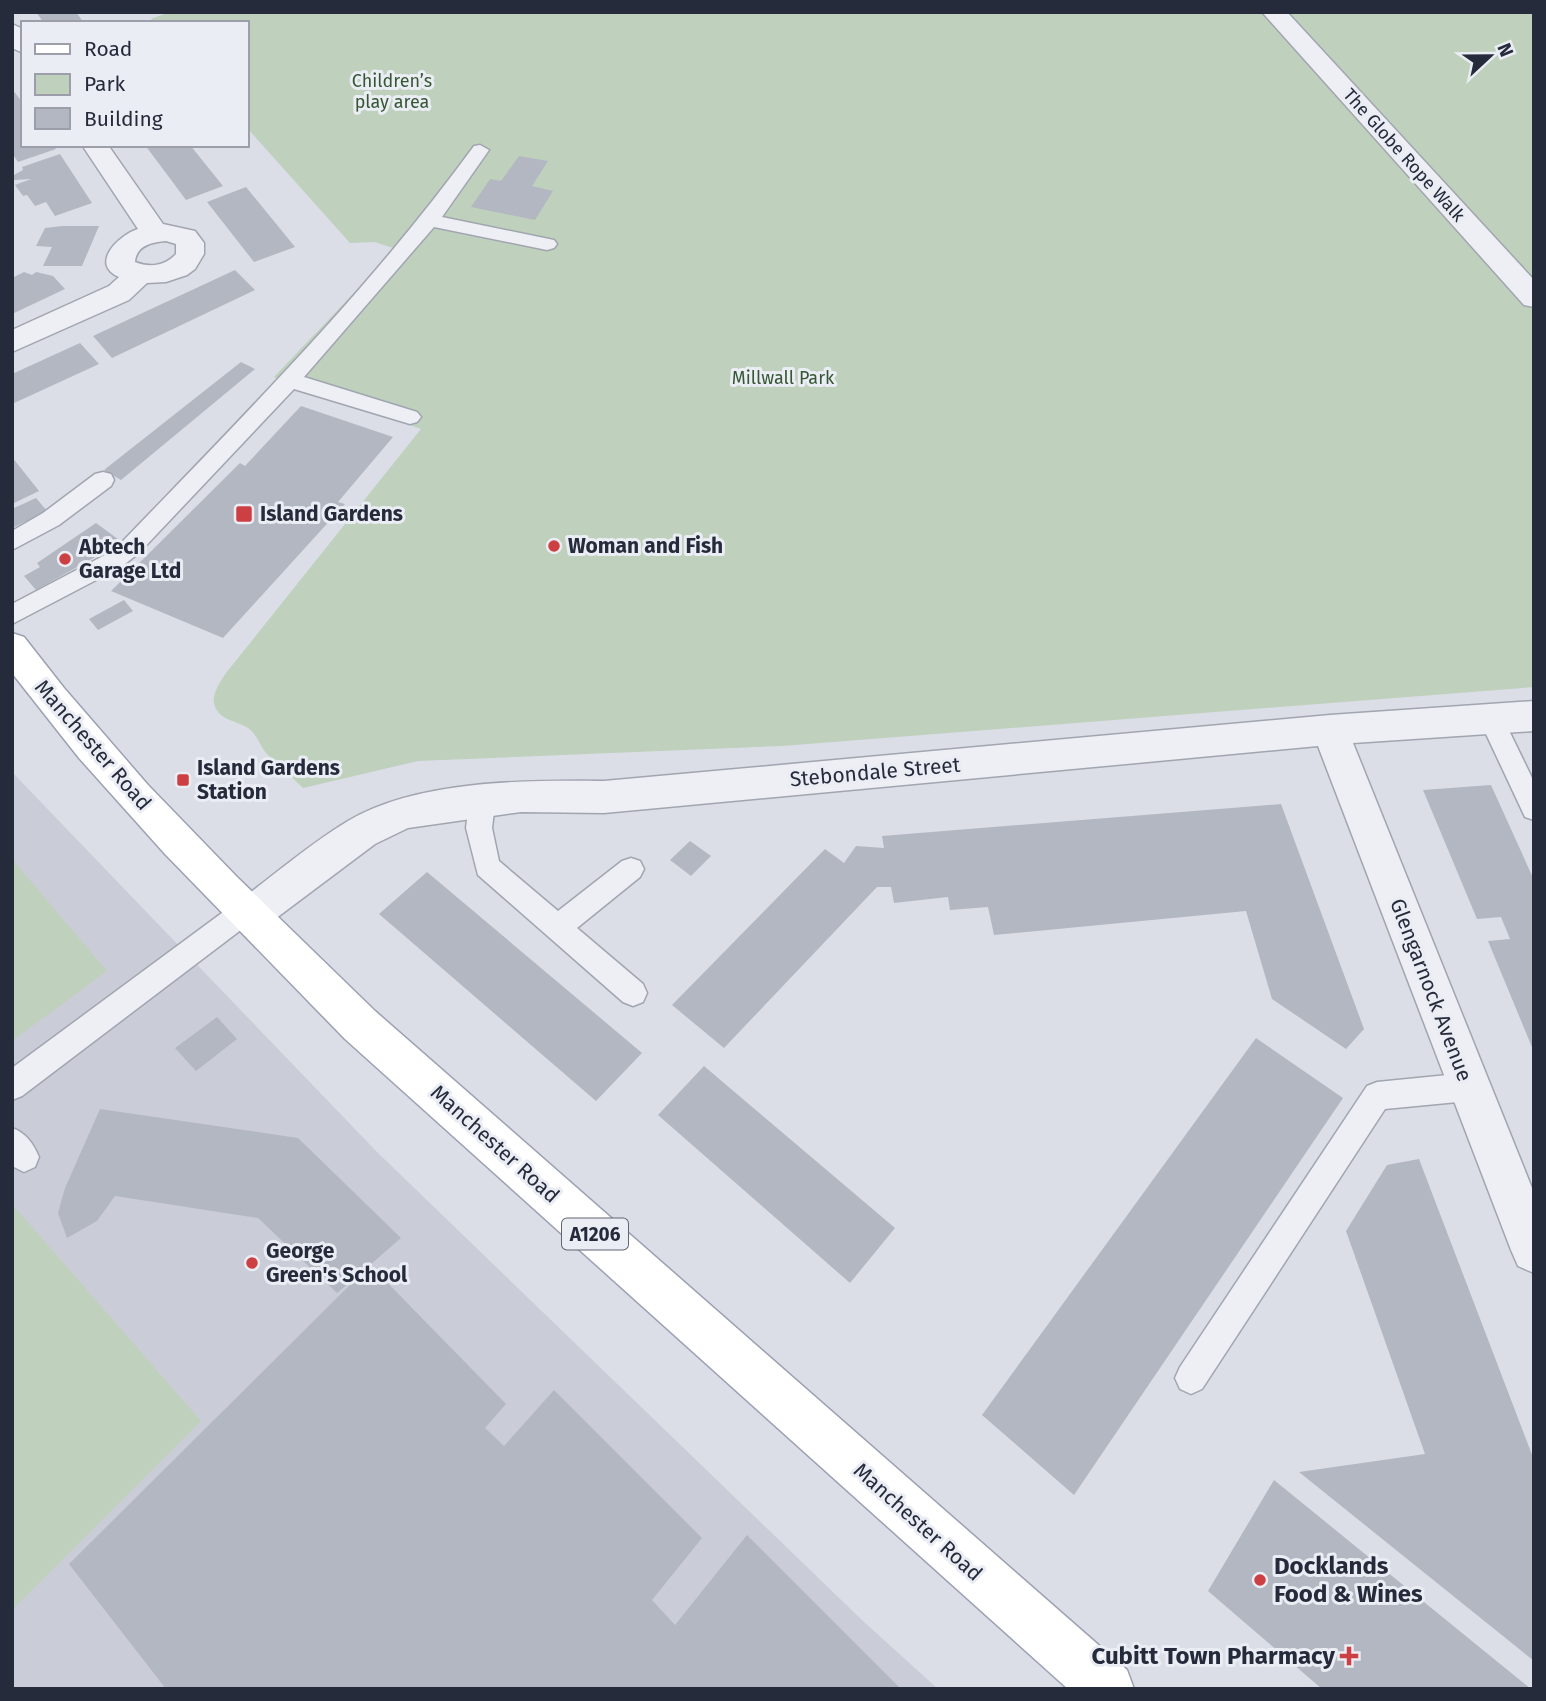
<svg xmlns="http://www.w3.org/2000/svg" width="1546" height="1701" viewBox="0 0 1546 1701" font-family="'Fira Sans',sans-serif">
<style>
.built{fill:#cacdd8}
.green{fill:#bfd0bd}
.building{fill:#b3b7c2}
.lines{fill:none;stroke-linecap:round;stroke-linejoin:round}
.service-casing{stroke:#a1a5b0;stroke-width:3}
.pedestrian-casing{stroke:#a1a5b0;stroke-width:3}
.minor-casing{stroke:#a1a5b0;stroke-width:3}
.primary-casing{stroke:#9ba1b1;stroke-width:3}
.service{fill:#eeeff4;fill-rule:evenodd}
.pedestrian{fill:#eeeff4;fill-rule:evenodd}
.minor{fill:#eeeff4;fill-rule:evenodd}
.primary{fill:#fff;fill-rule:evenodd}
.poi-dot{fill:#cc3f43;stroke:#ebedf4;stroke-width:2.5}
.labels{text-anchor:middle;stroke-width:6;stroke-linejoin:round;paint-order:stroke}
.far-park-label{font-size:18px;fill:#365733;stroke:#ebedf4}
.far-street-label{font-size:18px;fill:#262b3c;stroke:#ebedf4}
.shield{fill:#ebedf4;stroke:#616573;stroke-width:2}
.shield-label{font-size:19px;font-weight:bold;fill:#262b3c}
.poi-label{font-size:21px;font-weight:bold;fill:#262b3c;stroke:#ebedf4;text-anchor:start}
.street-label{font-size:21px;fill:#262b3c;stroke:#ebedf4}
.near-poi-label{font-size:24px;font-weight:bold;fill:#262b3c;stroke:#ebedf4;text-anchor:start}
</style>
<rect width="100%" height="100%" fill="#dbdee6"/>
<path class="built" d="M 12,772 L 377,1152 L 863,1621 L 938,1689 L 12,1689 Z"/>
<path class="green" d="M 170,12 L 1534,12 L 1534,687 L 782,746 L 418,761 L 303,788 C 291,776 278,766 267,754 C 259,745 258,735 248,728 C 236,720 218,721 214,703 C 212,693 221,681 226,673 L 421,429 L 274,377 L 396,249 L 375,242 L 350,243 L 247,128 L 247,23 L 154,23 L 151,19 Z
M 12,859 L 107,971 L 12,1041 Z
M 12,1204 L 201,1421 L 12,1610 Z"/>
<path class="building" d="M 36,12 L 76,12 L 84,23 L 44,23 Z
M 12,89 L 23,103 L 23,145 L 53,145 L 56,149 L 18,162 L 12,153 Z
M 145,145 L 190,145 L 223,186 L 186,200 Z
M 60,154 L 92,203 L 55,216 L 46,202 L 35,206 L 27,195 L 23,196 L 15,185 L 31,179 L 14,180 L 12,176 L 23,170 L 22,167 Z
M 519,156 L 548,161 L 532,186 L 553,191 L 535,220 L 471,207 L 490,179 L 501,181 Z
M 246,187 L 282,231 L 295,247 L 254,262 L 207,202 Z
M 62,226 L 99,226 L 82,266 L 43,266 L 52,247 L 36,246 L 45,228 Z
M 235,270 L 255,290 L 112,358 L 93,336 Z
M 24,272 L 32,275 L 36,272 L 53,276 L 65,289 L 12,314 L 12,278 Z
M 80,343 L 99,364 L 12,404 L 12,374 Z
M 241,362 L 255,369 L 121,480 L 104,470 Z
M 301,406 L 393,437 L 338,502 L 345,504 L 223,638 L 111,591 L 240,463 L 245,466 Z
M 12,457 L 39,491 L 12,504 Z
M 36,498 L 47,511 L 12,528 L 12,509 Z
M 96,523 L 122,542 L 36,590 L 24,576 L 40,567 L 37,563 Z
M 124,600 L 133,611 L 98,630 L 89,619 Z
M 1491,785 L 1534,880 L 1534,1052 L 1488,941 L 1510,939 L 1501,917 L 1477,919 L 1423,790 Z
M 1281,804 L 1364,1029 L 1346,1049 L 1272,999 L 1246,911 L 994,935 L 988,907 L 950,910 L 948,897 L 894,903 L 891,887 L 877,887 L 724,1048 L 672,1005 L 825,849 L 844,863 L 856,846 L 884,848 L 882,836 Z
M 690,841 L 711,856 L 691,876 L 670,860 Z
M 427,872 L 642,1053 L 596,1101 L 379,914 Z
M 217,1017 L 237,1039 L 196,1071 L 175,1048 Z
M 1256,1038 L 1343,1098 L 1074,1495 L 982,1415 Z
M 704,1066 L 895,1228 L 850,1283 L 658,1115 Z
M 100,1109 L 298,1138 L 401,1238 L 370,1265 L 506,1404 L 485,1428 L 504,1446 L 554,1390 L 702,1538 L 652,1600 L 675,1625 L 747,1535 L 901,1689 L 166,1689 L 69,1564 L 366,1269 L 337,1293 L 258,1218 L 115,1196 L 97,1221 L 67,1238 L 58,1213 L 65,1188 Z
M 1419,1159 L 1534,1460 L 1534,1661 L 1299,1472 L 1425,1454 L 1346,1231 L 1387,1165 Z
M 1274,1480 L 1531,1689 L 1322,1689 L 1208,1591 Z"/>
<g class="lines">
<defs>
<path id="service" d="M 480,145 L 489,150 L 442,217 L 554,240 L 557,244 L 554,248 L 547,250 L 434,227 L 304,377 L 417,412 L 421,417 L 417,422 L 410,424 L 294,389 L 139,553 L 121,567 L 12,624 L 12,604 L 105,555 L 123,541 C 245,414 370,289 474,146 Z
M 103,472 L 111,474 L 114,480 L 111,486 L 59,525 L 12,550 L 12,531 L 43,513 L 95,474 Z
M 1491,709 L 1500,712 L 1534,782 L 1534,820 L 1525,817 L 1479,719 L 1482,712 Z
M 482,792 L 491,795 L 495,803 L 492,828 L 499,861 L 558,911 L 622,861 L 631,858 L 640,861 L 644,869 L 640,877 L 577,928 L 643,984 L 647,993 L 643,1002 L 633,1006 L 623,1002 L 478,875 L 466,828 L 469,803 L 473,795 Z
M 244,900 L 254,904 L 257,912 L 254,920 L 22,1096 L 12,1100 L 12,1068 L 234,904 Z
M 1468,1073 L 1478,1077 L 1483,1087 L 1478,1097 L 1468,1101 L 1385,1109 L 1202,1389 L 1191,1394 L 1180,1389 L 1175,1378 L 1180,1367 L 1367,1086 L 1377,1082 Z
M 12,1128 C 26,1133 33,1143 39,1157 L 35,1167 L 24,1172 L 12,1166 Z"/>
<path id="pedestrian" d="M 1262,12 L 1287,12 L 1534,280 L 1534,307 L 1524,305 Z"/>
<path id="minor" d="M 12,24 L 23,29 L 23,53 L 12,48 Z
M 82,145 L 108,145 L 163,224 L 195,231 L 204,243 L 204,254 L 195,269 L 187,275 L 166,282 L 147,283 L 129,300 L 12,352 L 12,330 L 109,286 L 119,277 C 89,264 119,235 138,229 ZM 166,241 L 176,244 L 176,254 C 165,266 150,268 135,262 C 136,246 151,242 166,241 Z
M 1534,701 L 1534,731 L 1353,743 L 1534,1193 L 1534,1273 L 1518,1266 L 1511,1250 L 1318,746 L 604,813 L 521,812 L 408,828 L 375,844 L 263,928 L 249,933 L 235,928 L 229,916 L 235,904 C 272,877 308,845 348,821 C 417,780 525,780 604,781 L 1330,715 Z"/>
<path id="primary" d="M 12,633 L 24,637 L 64,688 L 148,785 L 237,877 L 375,1011 L 1127,1670 L 1134,1689 L 1068,1689 L 345,1039 L 165,854 L 79,758 L 12,673 Z"/>
</defs>
<use href="#service" class="service-casing"/>
<use href="#pedestrian" class="pedestrian-casing"/>
<use href="#minor" class="minor-casing"/>
<use href="#primary" class="primary-casing"/>
<use href="#service" class="service"/>
<use href="#pedestrian" class="pedestrian"/>
<use href="#minor" class="minor"/>
<use href="#primary" class="primary"/>
</g>
<g class="poi-dot">
<rect x="235" y="505" width="18" height="18" rx="3.5"/>
<circle cx="554" cy="546" r="7"/>
<circle cx="65" cy="559" r="7"/>
<rect x="176" y="773" width="14" height="14" rx="3.5"/>
<circle cx="252" cy="1263" r="7"/>
<circle cx="1260" cy="1580" r="7"/>
<path d="M1345.5 1645.5h7v7h7v7h-7v7h-7v-7h-7v-7h7z"/>
</g>
<g class="labels">
<g class="far-park-label">
<text x="392" y="87">Children’s<tspan x="392" dy="21">play area</tspan></text>
<text x="783" y="384">Millwall Park</text>
</g>
<g class="far-street-label">
<text transform="translate(1404 155) rotate(48)" y="6">The Globe Rope Walk</text>
</g>
<rect class="shield" x="562" y="1218.5" width="66" height="31" rx="5"/>
<g class="shield-label">
<text x="595" y="1241">A1206</text>
</g>
<g class="poi-label">
<text x="260" y="521">Island Gardens</text>
<text x="568" y="553">Woman and Fish</text>
<text x="79" y="554">Abtech<tspan x="79" dy="24">Garage Ltd</tspan></text>
<text x="197" y="775">Island Gardens<tspan x="197" dy="24">Station</tspan></text>
<text x="266" y="1258">George<tspan x="266" dy="24">Green's School</tspan></text>
</g>
<g class="street-label">
<text transform="translate(93 745) rotate(49)" y="7">Manchester Road</text>
<text transform="translate(875 772) rotate(-5)" y="7">Stebondale Street</text>
<text transform="translate(1431 990) rotate(69)" y="7">Glengarnock Avenue</text>
<text transform="translate(495 1144) rotate(42)" y="7">Manchester Road</text>
<text transform="translate(918 1522) rotate(42)" y="7">Manchester Road</text>
</g>
<g class="near-poi-label">
<text x="1274" y="1574">Docklands<tspan x="1274" dy="28">Food &amp; Wines</tspan></text>
<text x="1335" y="1664" text-anchor="end">Cubitt Town Pharmacy</text>
</g>
</g>
<rect width="1546" height="1701" fill="none" stroke="#262b3c" stroke-width="28"/>
<rect x="21" y="21" width="228" height="126" fill="#ebedf4" stroke="#9c9faa" stroke-width="2"/>
<rect x="35" y="44" width="35" height="10" fill="#ffffff" stroke="#9c9faa" stroke-width="2"/>
<text x="84" y="56" font-size="21" fill="#262b3c">Road</text>
<rect x="35" y="74" width="35" height="21" fill="#bfd0bd" stroke="#9c9faa" stroke-width="2"/>
<text x="84" y="91" font-size="21" fill="#262b3c">Park</text>
<rect x="35" y="108" width="35" height="21" fill="#b3b7c2" stroke="#9c9faa" stroke-width="2"/>
<text x="84" y="126" font-size="21" fill="#262b3c">Building</text>
<g transform="translate(1490 56) rotate(68)" stroke="#ebedf4" stroke-width="5" paint-order="stroke">
<path d="M0-5L12 26L0 18L-12 26Z" fill="#262b3c"/>
<text y="-10" font-size="19" font-weight="bold" text-anchor="middle" fill="#262b3c">N</text>
</g>
</svg>
